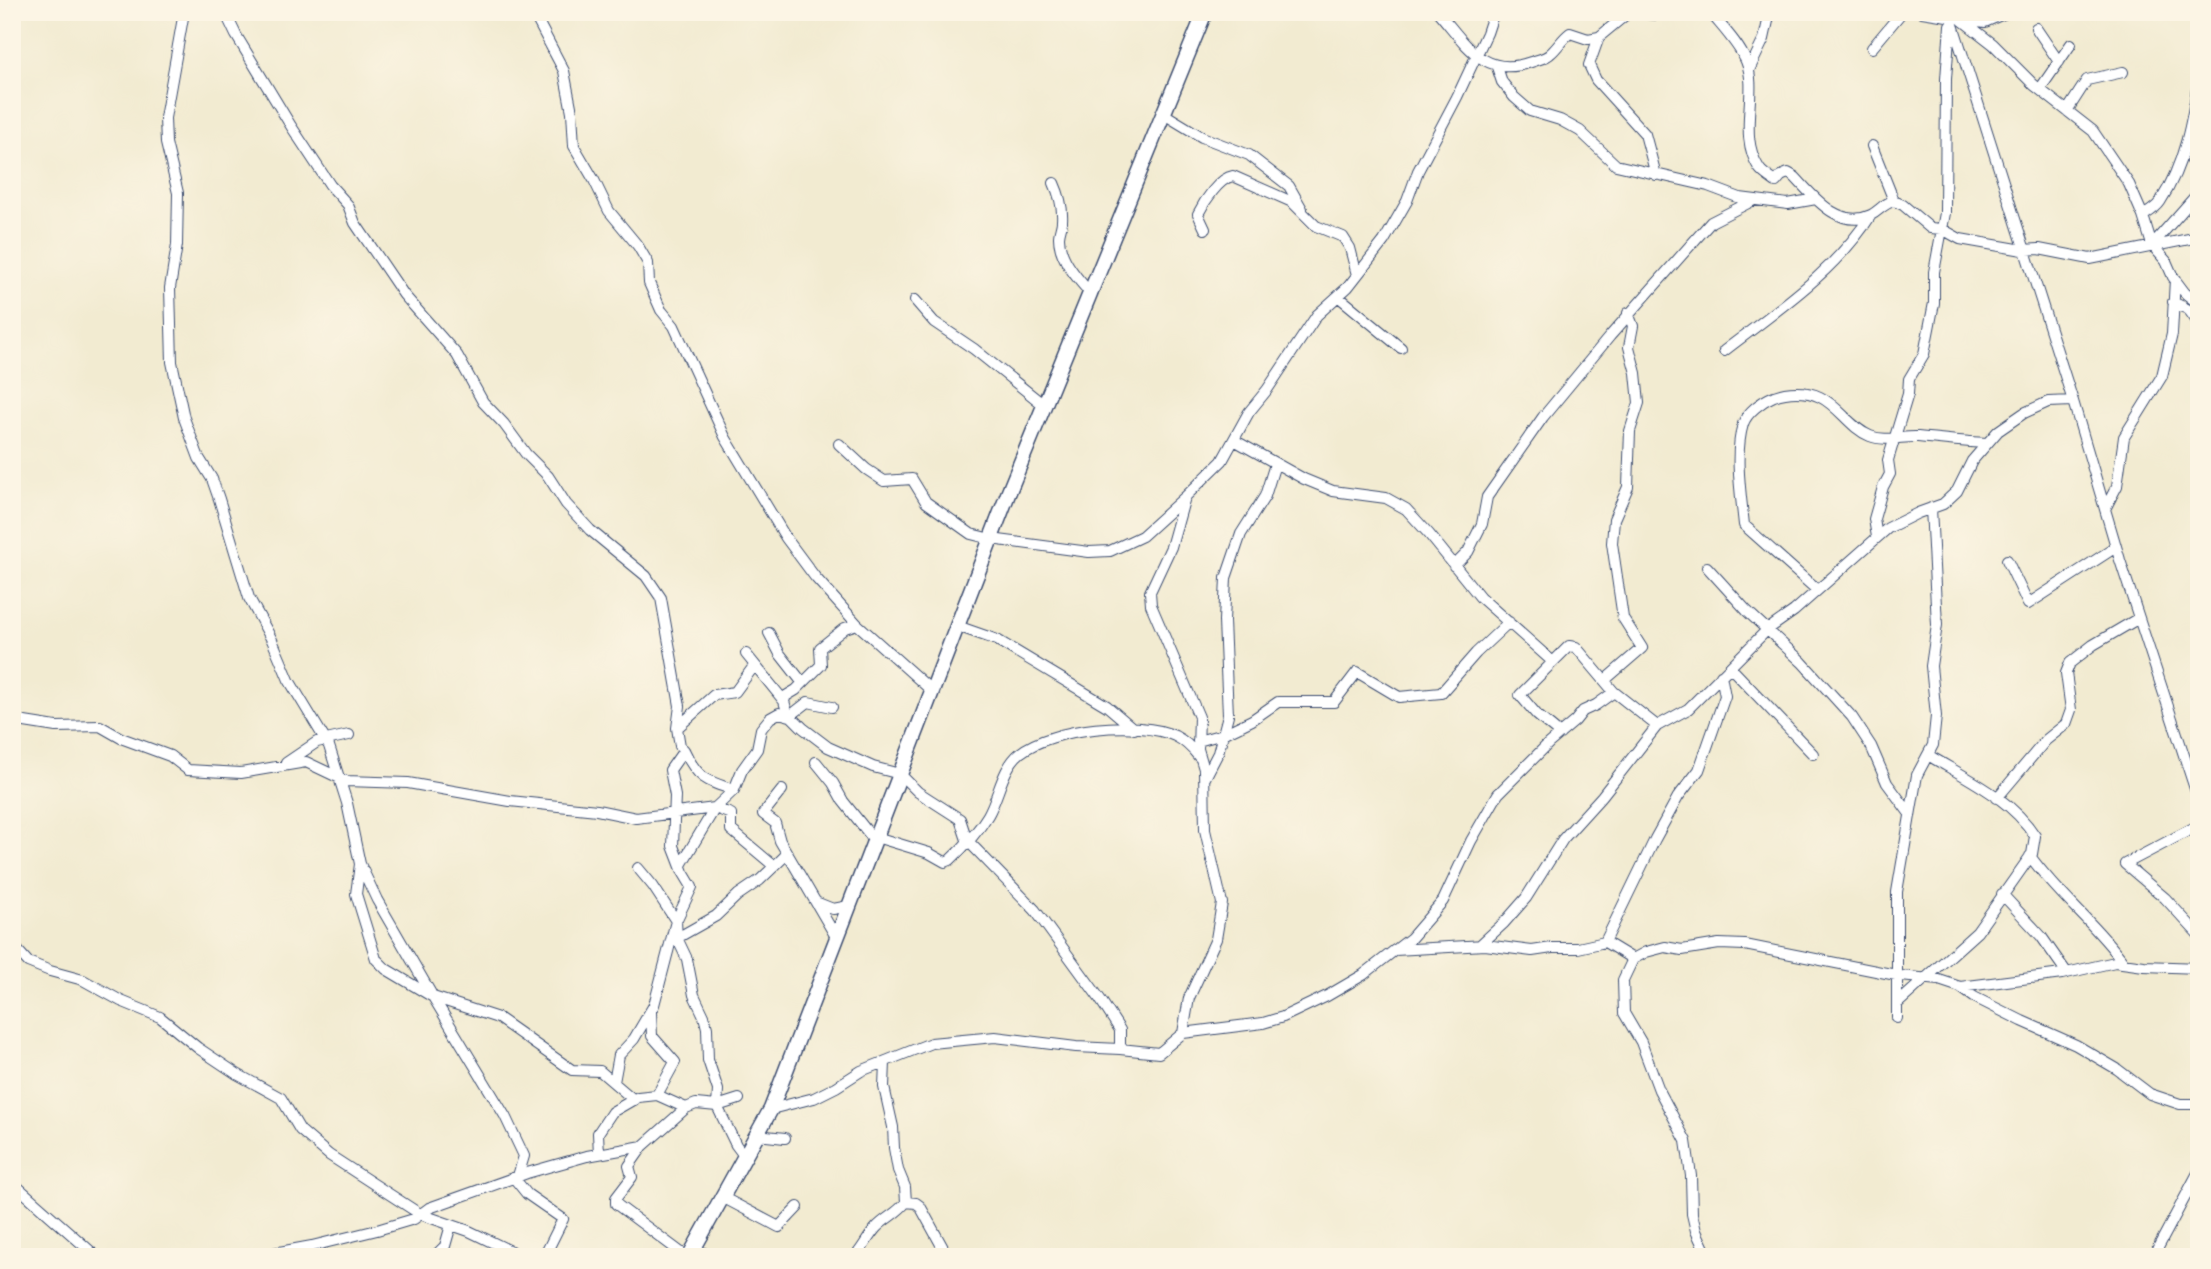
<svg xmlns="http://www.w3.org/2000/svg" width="2211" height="1269" viewBox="0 0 2211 1269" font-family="'Sorts Mill Goudy',serif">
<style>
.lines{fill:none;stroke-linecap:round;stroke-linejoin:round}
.street-casing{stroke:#3b4b6f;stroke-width:12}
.secondary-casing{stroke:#3b4b6f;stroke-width:17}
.street{stroke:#fff;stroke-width:10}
.secondary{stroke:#fff;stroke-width:14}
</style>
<rect width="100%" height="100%" fill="#fcf5e5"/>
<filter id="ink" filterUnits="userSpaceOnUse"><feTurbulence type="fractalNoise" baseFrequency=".0143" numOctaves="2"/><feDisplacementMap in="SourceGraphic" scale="14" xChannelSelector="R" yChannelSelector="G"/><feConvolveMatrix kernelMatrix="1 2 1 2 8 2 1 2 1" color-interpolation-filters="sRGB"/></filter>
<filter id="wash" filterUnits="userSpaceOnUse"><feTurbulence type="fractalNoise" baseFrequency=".00686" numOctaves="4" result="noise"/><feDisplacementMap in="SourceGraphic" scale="28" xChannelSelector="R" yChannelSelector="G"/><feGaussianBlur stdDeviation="1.57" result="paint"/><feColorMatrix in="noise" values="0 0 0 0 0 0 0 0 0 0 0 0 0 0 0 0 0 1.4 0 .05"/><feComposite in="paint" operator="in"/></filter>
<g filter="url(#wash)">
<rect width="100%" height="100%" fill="#f2ebd1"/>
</g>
<g filter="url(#ink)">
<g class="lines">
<defs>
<path id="street" d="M 184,12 L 165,118 L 166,143 L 178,193 L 177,245 L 170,288 L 172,362 L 184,418 L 199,458 L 212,479 L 219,499 L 249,598 L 272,640 L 289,680 L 329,746 L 347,803 L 360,864 L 356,894 L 376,959 L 386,969 L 433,997 L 505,1116 L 524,1156 L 518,1176
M 225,12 L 236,35 L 291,126 L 330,185 L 348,205 L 355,223 L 404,295 L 457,355 L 483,402 L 504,424 L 526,454 L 548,476 L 566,504 L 590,530 L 646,576 L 661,598 L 680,706 L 677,728
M 533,12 L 564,71 L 572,112 L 574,146 L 594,180 L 609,211 L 638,246 L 648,263 L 649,283 L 661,310 L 674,326 L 725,437 L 786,538 L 815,577 L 857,624 L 932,691
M 1438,12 C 1466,44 1484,79 1531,62 C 1537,60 1547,58 1551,53 C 1558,47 1562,39 1570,33 L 1588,39 L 1599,37 L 1628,13 L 1665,15 L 1674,12
M 1710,12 C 1722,27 1738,43 1746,61 C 1759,92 1737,134 1759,168 C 1762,173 1770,178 1776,182 L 1781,176 L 1788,173 L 1795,177 C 1814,197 1839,230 1871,215 C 1880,210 1884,203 1894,201 L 1903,205 L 1930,228 L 1942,229 L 1960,239 L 2023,250 L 2039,249 L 2090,259 L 2199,237
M 1820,12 L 1835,12
M 1922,12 L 1985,22 L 2008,12
M 1949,12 L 2073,401 L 2120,560 L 2199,801
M 2061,12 L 2065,12
M 1962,20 L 1993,44 L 2034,85 L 2093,131 L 2129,184 L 2143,216 L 2152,245 L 2166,261 L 2173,277 L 2185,293 L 2199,304
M 2036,28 L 2059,62
M 1599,37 L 1589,65 L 1596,80 L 1645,134 L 1656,175
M 1872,48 L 1902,12
M 1497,67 L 1502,82 L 1514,97 L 1530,111 L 1560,120 L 1580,131 L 1616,165 L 1708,186 L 1740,198 L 1788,204 L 1816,199
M 1749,70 L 1764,39 L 1770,12
M 2040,89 L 2071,44
M 2067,111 L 2087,80 L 2123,72
M 1164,114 L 1202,137 L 1249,155 L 1289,186 L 1302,209
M 1872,146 L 1894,201
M 1054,183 C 1059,194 1063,208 1062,221 C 1062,226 1059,232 1059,237 C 1059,259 1078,279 1091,294
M 2143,216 C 2149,212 2156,208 2160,202 C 2185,164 2193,118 2199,75
M 1205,229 L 1198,214 C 1204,202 1219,178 1233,176 L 1292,202 L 1316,226 L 1343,237 L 1350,248 L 1357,275
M 2152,245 L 2199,192
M 1339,297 L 1401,348
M 915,300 L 934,322 L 974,349 L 1045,406
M 2173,302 L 2189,310 L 2199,324
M 1724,351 C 1777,310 1835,272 1871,215
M 1234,440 L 1304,479 L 1333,491 L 1386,498 L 1406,509 L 1429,534 L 1480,597 L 1553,662
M 839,444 L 866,469 L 884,481 L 912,479 L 926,502 L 971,534 L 991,539 L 1089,552 L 1110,551 L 1142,536 L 1185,497
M 2105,509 L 2117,486 L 2124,437 L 2162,376 L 2172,334 L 2175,279
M 1877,537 L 1874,519 L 1883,487 L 1890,474 L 1888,460 L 1908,394 L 1909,379 L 1924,354 L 1934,303 L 1934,272 L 1945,213 L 1946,79 L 1950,25
M 2007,560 L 2028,604 L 2116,547
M 1454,566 L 1468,552 L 1482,524 L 1487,497 L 1543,417 L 1610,336 L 1711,222 L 1754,200
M 1707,567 L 1747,611 L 1802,662 L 1852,717 L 1871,746 L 1887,783 L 1910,814
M 1817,590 L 1744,525 C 1741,495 1734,454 1743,424 C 1747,412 1762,401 1774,396 C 1787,391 1806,390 1820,397 C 1839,406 1850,428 1870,436 C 1885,442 1903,436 1918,437 C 1941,439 1964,442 1987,443
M 957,626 L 997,640 L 1107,706 L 1134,729
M 769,633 L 780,654 L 802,682
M 746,654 L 784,701 L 787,712 L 803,728 L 828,747 L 873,767 L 900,774 L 918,792 L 960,819 L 967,840 L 1035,910 L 1100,999 L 1120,1030 L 1120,1049 L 1159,1053 L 1183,1033 L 1263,1023 L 1283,1017 L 1327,996 L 1363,975 L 1395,950 L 1485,945 L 1532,951 L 1552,948 L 1578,948 L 1605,942 L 1633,959 L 1646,952 L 1665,947 L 1682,950 L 1719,944 L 1745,945 L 1901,976 L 1939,980 L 1960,987 L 1974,997 L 2022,1021 L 2076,1045 L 2117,1069 L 2150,1094 L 2180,1104 L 2199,1104
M 1730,667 L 1813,754
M 1605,680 L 1642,648 L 1623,618 L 1612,543 L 1614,519 L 1628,487 L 1630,431 L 1639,403 L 1636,373 L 1629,347 L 1633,326 L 1628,313
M 784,701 L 786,696 L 796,690 L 821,665 L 820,648 L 845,628 L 857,624
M 12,720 L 56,727 L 100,726 L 121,738 L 170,756 L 188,770 L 241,773 L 306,762 L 346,781 L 408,783 L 510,801 L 597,810 L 636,818 L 715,808 L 731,814 L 731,830 L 774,866
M 1560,734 L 1537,715 L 1520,695 L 1569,646 L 1576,647 L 1614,692 L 1657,726
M 1198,741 L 1223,734 L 1252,720 L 1278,702 L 1334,702 L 1357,672 L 1399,697 L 1441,693 L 1476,653 L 1509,622
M 684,750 C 697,778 706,781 734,790
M 816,762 L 833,783 L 843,801 L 874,840
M 286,763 L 317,742 L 349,735
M 1205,778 L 1218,753 L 1228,715 L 1224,621 L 1226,578 L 1241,534 L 1265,496 L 1275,464
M 782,790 L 763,814 L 775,823 L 780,841 L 836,937
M 1997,798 L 2046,740 L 2066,724 L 2071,710 L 2066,673 L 2070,663 L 2093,645 L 2139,618
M 2199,825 L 2125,864 L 2165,898 L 2199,935
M 876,837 L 929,853 L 945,862 L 950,860 C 965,846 978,832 988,815 C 999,796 1002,768 1020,753 C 1051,728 1139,719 1175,736 C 1185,741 1192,748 1199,757
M 2030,856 C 2058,895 2096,924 2124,963
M 360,864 L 377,900 L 433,997 L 498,1018 L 572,1070 L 600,1071 L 634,1100
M 681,865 L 715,808 L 734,790 L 742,770 L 757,749 L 761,729 L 770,718 L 779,713 L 790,716 L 808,702 L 832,707
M 2002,894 L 2041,936 L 2067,973
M 818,903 L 833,909 L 849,906
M 677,938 L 716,916 L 738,895 L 760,880 L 787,854
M 1605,942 L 1655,839 L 1678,797 L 1699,770 L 1725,696 L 1721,675
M 12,944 L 28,962 L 50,971 L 83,980 L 121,1001 L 160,1017 L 198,1048 L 237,1074 L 281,1098 L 300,1130 L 329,1155 L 420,1214 L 469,1231 L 523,1257
M 1480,945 L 1504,923 L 1526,898 L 1563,839 L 1602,796 L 1657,726 L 1688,709 L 1767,630 L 1794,611 L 1888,528 L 1918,513 L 1943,504 L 1957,491 L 1972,461 L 1998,431 L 2024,413 L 2048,402 L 2073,401
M 1398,948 L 1411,938 L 1443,901 L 1471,841 L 1498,794 L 1549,743 L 1575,721 L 1583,711 L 1596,705 L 1614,692
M 1633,959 L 1623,980 L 1624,1013 L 1641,1042 L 1659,1090 L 1686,1141 L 1691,1176 L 1692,1214 L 1696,1231 L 1708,1257
M 1960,987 L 2062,974 L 2115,962 L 2144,966 L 2199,968
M 1897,1004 L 1977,932 L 2032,854 L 2035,836 C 2011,798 1966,778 1928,755
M 651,1012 L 652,1036 L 675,1062 L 657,1095
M 1897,1018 L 1897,892 L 1917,775 L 1933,745 L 1936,716 L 1931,666 L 1937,625 L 1931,508
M 1183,1033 L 1189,998 L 1216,939 L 1222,903 L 1205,830 L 1204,769 L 1198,749 L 1199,717 L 1151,605 L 1150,592 L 1171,547 L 1185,497 L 1222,461 L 1249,412 L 1267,390 L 1317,315 L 1348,287 L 1384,241 L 1407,201 L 1418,171 L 1457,97 L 1487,33 L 1494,12
M 885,1062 L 884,1087 L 893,1127 L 894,1148 L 898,1170 L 905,1187 L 906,1202
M 614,1082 L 619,1055 L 634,1039 L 654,1005 L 676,921 L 653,886 L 638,868
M 771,1109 L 814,1098 L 836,1087 L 861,1071 L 931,1043 L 995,1037 L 1076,1047 L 1120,1049
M 757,1135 L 785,1138
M 643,1146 L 629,1166 L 632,1177 L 616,1198 L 616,1204 L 687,1257
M 599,1154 L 598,1133 L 612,1112 L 638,1097 L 657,1095 L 686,1108
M 745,1157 L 736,1145 L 717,1106 L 718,1090 L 708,1060 L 707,1028 L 704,1016 L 694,995 L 687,959 L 677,938 L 676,921 L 692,887 L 683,872 L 673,846 L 675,796 L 670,770 L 684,750 L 680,746 L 677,728 L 714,695 L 735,692 L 754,666
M 514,1178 L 527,1194 L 563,1219 L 544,1257
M 12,1182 L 97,1257
M 724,1198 L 779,1227 L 798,1207
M 695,1248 L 710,1257
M 252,1257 L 312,1246 L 377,1230 L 414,1219 L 429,1208 L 527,1173 L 587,1156 L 643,1146 L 686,1108 L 696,1104 L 717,1106 L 739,1099
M 434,1257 L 445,1246 L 451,1225
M 855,1257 C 863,1248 868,1237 876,1228 C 886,1217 897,1214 906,1202 L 916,1203 L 920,1206 L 948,1257
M 2153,1257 L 2199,1171"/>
<path id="secondary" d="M 689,1257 L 771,1109 L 1008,494 L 1205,12"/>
</defs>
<use href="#street" class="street-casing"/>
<use href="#secondary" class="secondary-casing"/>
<use href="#street" class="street"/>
<use href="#secondary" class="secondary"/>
</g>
</g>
<rect width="2211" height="1269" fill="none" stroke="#fcf5e5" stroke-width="42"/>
</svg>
